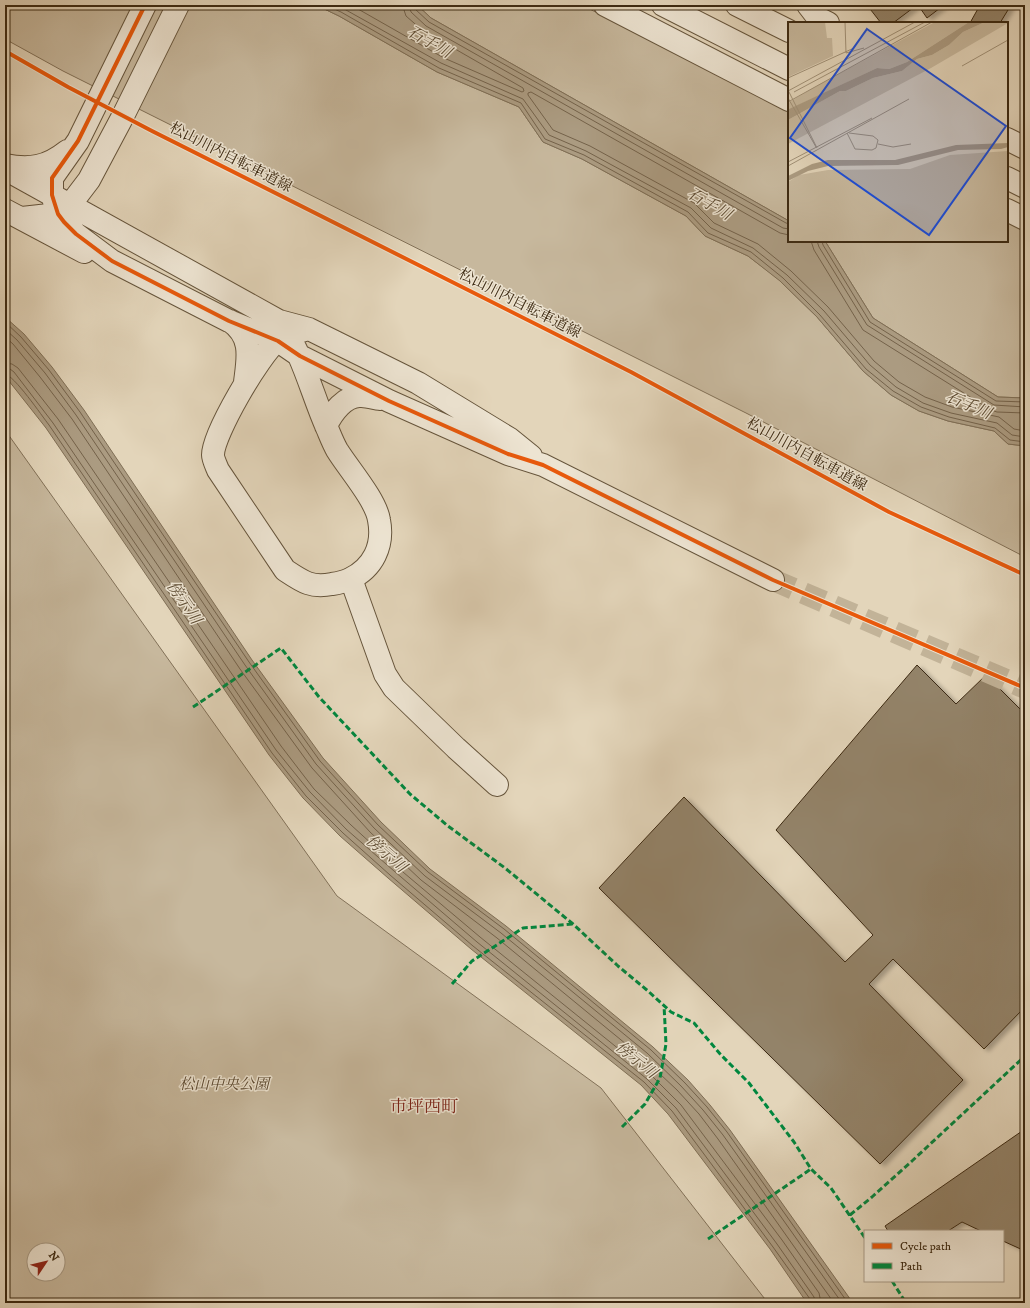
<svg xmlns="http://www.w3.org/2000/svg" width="1030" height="1308" viewBox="0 0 1030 1308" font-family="'IM FELL DW Pica','Noto Serif JP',serif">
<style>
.green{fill:#c7b89d;stroke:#827158;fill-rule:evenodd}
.water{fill:#ab9b81;stroke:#7f6e55}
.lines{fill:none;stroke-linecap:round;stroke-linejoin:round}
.shore{stroke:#74624a;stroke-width:1}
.building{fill:#938369;stroke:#3d2a12;filter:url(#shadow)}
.tertiary-tunnel{stroke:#c2b398;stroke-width:22;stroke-dasharray:22 11;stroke-linecap:butt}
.minor-casing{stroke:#66553c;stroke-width:24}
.tertiary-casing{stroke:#66553c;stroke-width:24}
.minor{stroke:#ede4d2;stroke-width:22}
.tertiary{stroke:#ede4d2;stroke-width:22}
.quiet{stroke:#00873e;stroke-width:3;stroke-dasharray:6 3;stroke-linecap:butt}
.cycleway-casing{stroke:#ede4d2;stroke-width:6}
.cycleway{stroke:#e8590c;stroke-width:4}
.labels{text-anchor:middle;stroke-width:3;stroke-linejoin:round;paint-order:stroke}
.street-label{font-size:15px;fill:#3d2a12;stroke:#ede4d2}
.park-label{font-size:15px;font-style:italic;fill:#59462e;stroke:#ede4d2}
.water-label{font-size:16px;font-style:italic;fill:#5e4c33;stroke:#ede4d2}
.quarter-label{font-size:17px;fill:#7a1f14;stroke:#ede4d2}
.inset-road{fill:none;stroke:#a19177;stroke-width:1}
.view{fill:#1d4ed8;fill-opacity:0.15;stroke:#1d4ed8;stroke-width:2}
.inset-edge{fill:none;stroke:#3d2a12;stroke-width:2}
</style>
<defs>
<filter id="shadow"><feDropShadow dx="4.5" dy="2.5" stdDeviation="2" flood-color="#0004"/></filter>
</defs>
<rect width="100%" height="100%" fill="#e3d5ba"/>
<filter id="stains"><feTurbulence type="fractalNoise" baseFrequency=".005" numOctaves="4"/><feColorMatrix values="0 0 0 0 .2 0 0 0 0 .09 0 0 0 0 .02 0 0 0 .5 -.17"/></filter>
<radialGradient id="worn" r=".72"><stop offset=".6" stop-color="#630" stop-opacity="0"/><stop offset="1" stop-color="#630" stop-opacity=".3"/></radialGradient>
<path class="green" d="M 5,5 L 316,5 L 339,16 L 437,72 L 519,107 L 543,142 L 582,159 L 686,216 L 705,236 L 748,256 L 777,278 L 817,317 L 863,371 L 891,395 L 919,411 L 948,421 L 994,431 L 1008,444 L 1025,446 L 1025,557 L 746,413 L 63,71 L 5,39 Z
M 417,5 L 582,5 L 789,112 L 789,221 L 431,18 Z
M 1007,222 L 1025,231 L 1025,398 L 998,397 L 873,318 L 825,241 L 1007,241 Z
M 5,430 L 337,896 L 601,1088 L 768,1303 L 5,1303 ZM 34,1250 L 58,1250 L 58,1274 L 34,1274 Z"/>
<path class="water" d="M 316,5 L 417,5 L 431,18 L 789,221 L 789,241 L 825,241 L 873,318 L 998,397 L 1025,398 L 1025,446 L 1008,444 L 994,431 L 948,421 L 919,411 L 891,395 L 863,371 L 817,317 L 780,281 L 748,256 L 705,236 L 686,216 L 582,159 L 543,142 L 519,107 L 437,72 L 339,16 Z
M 5,317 L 24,334 L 52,367 L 84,410 L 252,660 L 323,758 L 381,822 L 430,869 L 506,926 L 653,1047 L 688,1080 L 710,1105 L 730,1130 L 853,1303 L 807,1303 L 770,1249 L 668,1114 L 641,1085 L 471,949 L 388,878 L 340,836 L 303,798 L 269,755 L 46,428 L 5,376 Z"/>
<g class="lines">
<path class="shore" d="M 325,5 L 341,12 L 439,68 L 521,103 L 545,139 L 584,155 L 688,212 L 708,233 L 751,252 L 783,278 L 820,315 L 866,369 L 893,391 L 921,407 L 949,417 L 995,428 L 1010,440 L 1025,442
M 337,5 L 441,63 L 523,99 L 549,135 L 586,151 L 691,208 L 711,228 L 753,248 L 787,275 L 824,311 L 870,365 L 896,387 L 923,403 L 951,413 L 997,423 L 1012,435 L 1025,437
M 351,5 L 444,58 L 522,92 L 524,91 L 523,88 L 422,30 L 406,16 L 404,10 L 403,5
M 409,5 L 411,12 L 426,26 L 783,228 L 789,229
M 414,5 L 415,9 L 429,22 L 786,223 L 789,224
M 789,235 L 780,233 L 531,92 L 528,93 L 528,95 L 553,130 L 590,146 L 694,203 L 714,223 L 758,244 L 791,271 L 828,307 L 874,361 L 899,382 L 925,397 L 952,407 L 999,417 L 1014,429 L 1025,431
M 811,241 L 814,250 L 863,330 L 991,410 L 997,412 L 1025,413
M 817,241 L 819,247 L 867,325 L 994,405 L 1025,407
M 822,241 L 823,245 L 870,322 L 996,401 L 1025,402
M 5,322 L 21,337 L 49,370 L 80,412 L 249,662 L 320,761 L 378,825 L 428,872 L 504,929 L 651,1050 L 685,1083 L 707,1107 L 727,1132 L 848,1303
M 5,329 L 17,340 L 45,373 L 76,415 L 245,665 L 316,764 L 374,828 L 425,876 L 501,933 L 647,1053 L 681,1086 L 703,1110 L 723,1135 L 842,1303
M 5,337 L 13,344 L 40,377 L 72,419 L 240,669 L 312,768 L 370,832 L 421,880 L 497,938 L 643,1058 L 677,1090 L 699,1114 L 718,1139 L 834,1303
M 5,363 L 12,364 L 18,368 L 58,419 L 281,746 L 314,789 L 351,825 L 397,867 L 480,937 L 651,1075 L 681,1105 L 782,1240 L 819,1293 L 821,1303
M 5,369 L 10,369 L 14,372 L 53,423 L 276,750 L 310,792 L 346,829 L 394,871 L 477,942 L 647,1079 L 676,1108 L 777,1244 L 814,1297 L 815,1303
M 5,374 C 14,375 42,416 49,425 L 272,753 L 306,796 L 343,833 L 390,875 L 473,946 L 644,1082 L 672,1111 L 773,1247 L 810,1299 L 810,1303"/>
</g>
<path class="building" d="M 867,5 L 917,5 L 893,23 L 881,23 Z
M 918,5 L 944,5 L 927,18 Z
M 980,5 L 1011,5 L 1000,23 L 970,23 Z
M 917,665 L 956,704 L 986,675 L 1025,714 L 1025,1007 L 984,1049 L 893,959 L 869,984 L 963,1080 L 880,1164 L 599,888 L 684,797 L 845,962 L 873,935 L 776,830 Z
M 1025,1129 L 1025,1251 L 1003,1241 L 1003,1231 L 981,1231 L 962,1222 L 948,1231 L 888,1231 L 885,1226 Z"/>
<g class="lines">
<path class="tertiary-tunnel" d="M 773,580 L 1025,688"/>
<defs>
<path id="minor" d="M 605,5 L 789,100
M 663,5 L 789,69
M 808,5 L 818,18 L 828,23
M 1007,178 L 1025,187
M 1007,210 L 1025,219
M 351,579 L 385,674 L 394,688 L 456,748 L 497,785"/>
<path id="tertiary" d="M 145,5 L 78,141 L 52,178 L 52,195 L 58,214 L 64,222 L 76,234 L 112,261 L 229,321 L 278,341 L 300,356 L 389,401 L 508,454 L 543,465 L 773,580
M 737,5 L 789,31
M 1007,139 L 1025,148
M 5,165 C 30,170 47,167 67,151
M 5,169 L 279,321 L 309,329 L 418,383 L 510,439 L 531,456
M 5,210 L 84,252
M 22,218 L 58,214 L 70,205 L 89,180 L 123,116 L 178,5
M 230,321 C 253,337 248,358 245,382
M 279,321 C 303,353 311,392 327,428 C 330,435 333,443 337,450 C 348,468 376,500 379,520 C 384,546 373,568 350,579 C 344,582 339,583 332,584 C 311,588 303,582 285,570 L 218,470 C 216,465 213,459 213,455 C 213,434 260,354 277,341 C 287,334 298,332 309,329
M 326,426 C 332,413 345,395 361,396 C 367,396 374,398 380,399"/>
</defs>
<use href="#minor" class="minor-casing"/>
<use href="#tertiary" class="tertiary-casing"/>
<use href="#minor" class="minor"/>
<use href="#tertiary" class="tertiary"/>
<path class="quiet" d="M 193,707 L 281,648 L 319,697 L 410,794 L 448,826 L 505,868 L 573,924 L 618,966 L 648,991 L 671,1012 L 694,1023 L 721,1055 L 749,1083 L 794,1142 L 811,1169 L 831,1188 L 865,1238
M 452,984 L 472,961 L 523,928 L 573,924
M 622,1127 L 645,1104 L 660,1078 L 666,1044 L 664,1005
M 850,1215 L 872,1197 L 912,1161 L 1025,1056
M 708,1239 L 811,1169
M 892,1281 L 906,1303"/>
<defs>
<path id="cycleway" d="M 145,5 L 78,141 L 52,178 L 52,195 L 58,214 L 64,222 L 76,234 L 112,261 L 229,321 L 278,341 L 300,356 L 389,401 L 508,454 L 543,465 L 773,580 L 1025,688
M 5,51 L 68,87 L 152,131 L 631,372 L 889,512 L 1025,575"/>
</defs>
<use href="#cycleway" class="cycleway-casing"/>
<use href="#cycleway" class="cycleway"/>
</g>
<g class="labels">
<g class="street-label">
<text transform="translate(231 157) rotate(27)" y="5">松山川内自転車道線</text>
<text transform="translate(520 303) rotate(27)" y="5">松山川内自転車道線</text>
<text transform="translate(807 454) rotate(29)" y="5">松山川内自転車道線</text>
</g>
<g class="park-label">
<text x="224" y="1089">松山中央公園</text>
</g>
<g class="water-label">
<text transform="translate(430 41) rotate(30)" y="6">石手川</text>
<text transform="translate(710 203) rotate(30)" y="6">石手川</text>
<text transform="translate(969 404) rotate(23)" y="6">石手川</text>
<text transform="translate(185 602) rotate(56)" y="6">傍示川</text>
<text transform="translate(387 853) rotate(41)" y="6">傍示川</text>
<text transform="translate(637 1059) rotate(39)" y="6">傍示川</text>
</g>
<g class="quarter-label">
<text x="424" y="1112">市坪西町</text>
</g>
</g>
<g transform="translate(788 22)">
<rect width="220" height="220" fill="#e3d5ba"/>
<path d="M 0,0 L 37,0 L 39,16 L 44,16 L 45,34 L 0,55 ZM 147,0 L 181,0 L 119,40 L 101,47 L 89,46 L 0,88 L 0,81 L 23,67 ZM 197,0 L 220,1 L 143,46 L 0,122 L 0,98 L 52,69 L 58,69 L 85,56 L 114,49 L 129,37 L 144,33 L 161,23 L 175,10 ZM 220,129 L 220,220 L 0,220 L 0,160 L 11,153 L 40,148 L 122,147 L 162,133 Z" fill="#c7b89d"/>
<path d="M 181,0 L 197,0 L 175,10 L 161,23 L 144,33 L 129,37 L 114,49 L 85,56 L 58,69 L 52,69 L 0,98 L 1,87 L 89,46 L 101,47 L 119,40 ZM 220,121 L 220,125 L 213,127 L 170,128 L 110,143 L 40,144 L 20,149 L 0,159 L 0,154 L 24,142 L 40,138 L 107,138 L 168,123 Z" fill="#ab9b81"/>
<path class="inset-road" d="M 57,0 L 58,31 L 76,26M 174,44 L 220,18M 0,56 L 66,26M 0,68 L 29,126M 0,69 L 127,0M 6,70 L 137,0M 0,76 L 28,125M 0,80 L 144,0M 59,111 L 67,127 L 84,128 L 88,126 L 90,118 L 85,114 L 61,111M 90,122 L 105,125 L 123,122M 0,140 L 84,96M 0,144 L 121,77"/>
<path class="view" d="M 79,7 L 218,104 L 141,213 L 2,116 Z"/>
<rect width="220" height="220" class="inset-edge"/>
</g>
<rect width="1030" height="1308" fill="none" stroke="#e3d5ba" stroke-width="20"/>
<rect x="6" y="6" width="1018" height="1296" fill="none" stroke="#3d2a12" stroke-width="2"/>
<rect x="10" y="10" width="1010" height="1288" fill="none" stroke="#3d2a12"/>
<rect x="864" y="1230" width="140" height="52" fill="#ede4d2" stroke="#a79a85"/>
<rect x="872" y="1243" width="20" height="6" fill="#e8590c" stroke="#a79a85"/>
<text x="900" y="1250" font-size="12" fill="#3d2a12">Cycle path</text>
<rect x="872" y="1263" width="20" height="6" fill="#00873e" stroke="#a79a85"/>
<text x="900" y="1270" font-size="12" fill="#3d2a12">Path</text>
<g transform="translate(46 1262) rotate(55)"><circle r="19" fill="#ede4d2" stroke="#a79a85"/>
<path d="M0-3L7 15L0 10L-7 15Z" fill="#8f2418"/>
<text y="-6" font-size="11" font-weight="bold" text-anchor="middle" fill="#3d2a12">N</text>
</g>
<rect width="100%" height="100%" filter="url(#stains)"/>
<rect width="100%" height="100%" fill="url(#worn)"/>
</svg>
